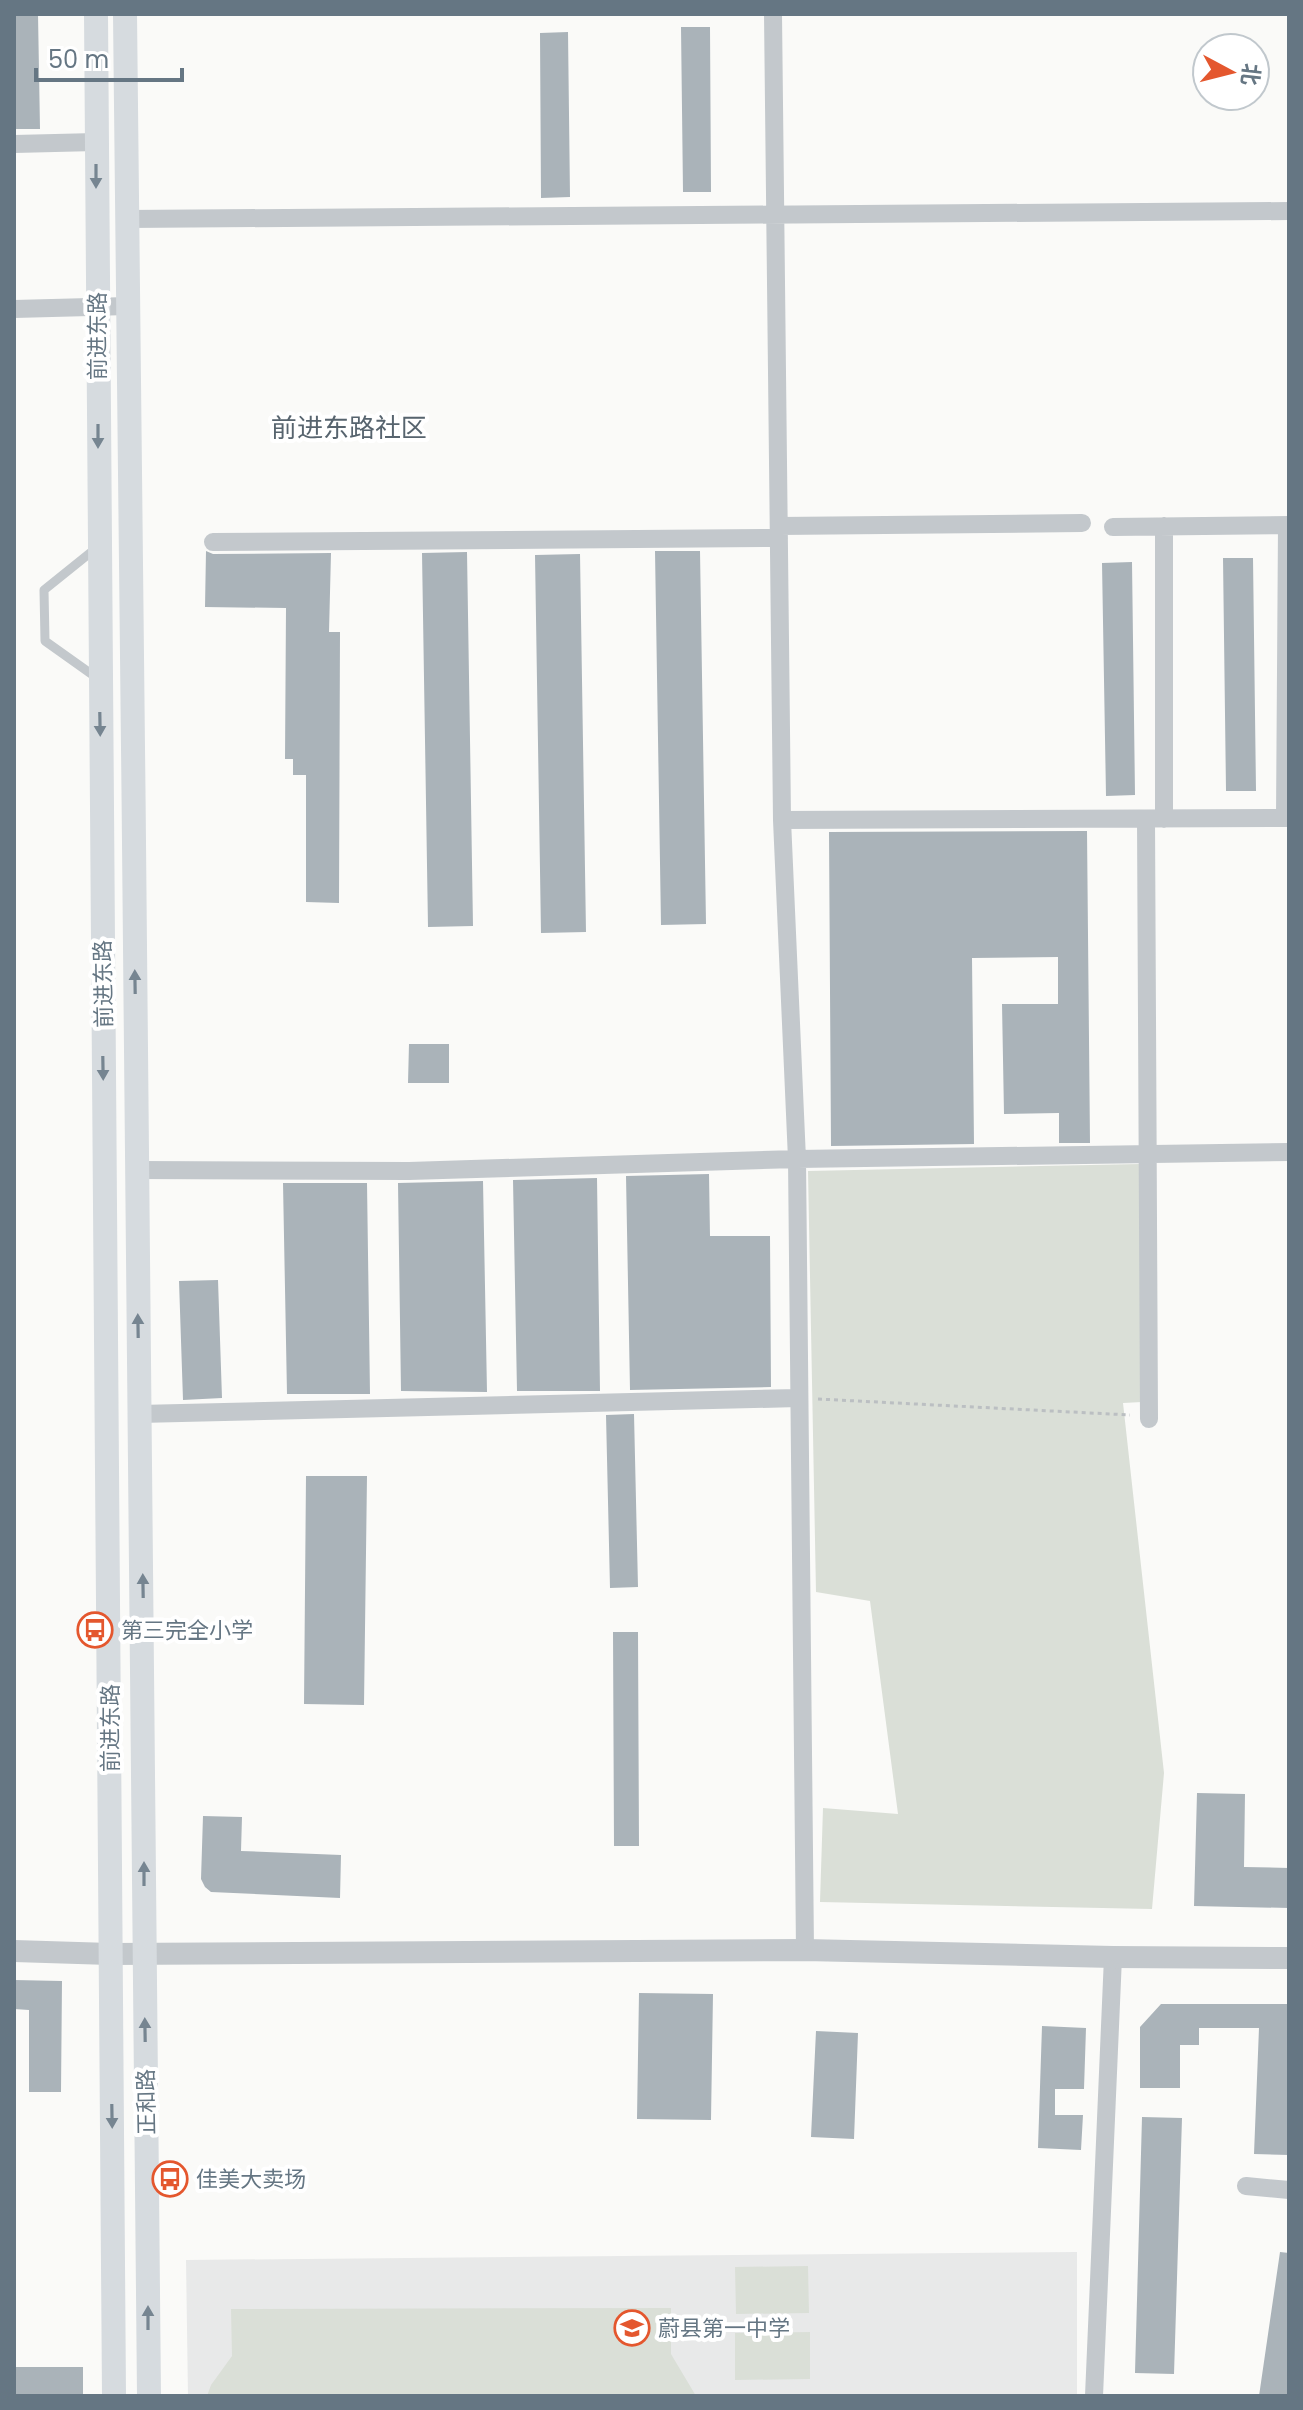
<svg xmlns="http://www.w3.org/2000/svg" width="1303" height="2410" viewBox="0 0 1303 2410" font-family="Poppins,'Noto Sans SC',sans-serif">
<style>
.built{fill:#e8e9e9}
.green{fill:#dadfd7}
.building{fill:#aab3b9}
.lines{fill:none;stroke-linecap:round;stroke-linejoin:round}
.path{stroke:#bbbfc2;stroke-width:3;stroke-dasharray:4 4;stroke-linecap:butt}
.service{stroke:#c3c8cc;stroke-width:9}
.minor{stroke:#c3c8cc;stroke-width:18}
.tertiary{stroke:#c3c8cc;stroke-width:22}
.secondary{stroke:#d6dbdf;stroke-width:24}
.oneway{fill:#768591}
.labels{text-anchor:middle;stroke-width:8;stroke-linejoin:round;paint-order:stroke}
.street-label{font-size:22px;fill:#657683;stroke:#fff}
.poi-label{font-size:22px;fill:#657683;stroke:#fff;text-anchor:start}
.quarter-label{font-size:26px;fill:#57646e;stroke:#fff}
</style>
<rect width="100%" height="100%" fill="#fafaf8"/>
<path class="built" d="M 1077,2252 L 1077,2396 L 188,2396 L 186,2260 Z"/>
<path class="green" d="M 1140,1164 L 1142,1402 L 1123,1403 L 1164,1773 L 1152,1909 L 820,1902 L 823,1808 L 898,1814 L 870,1601 L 816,1592 L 808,1171 Z
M 808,2266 L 809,2313 L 736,2314 L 735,2267 Z
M 671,2308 L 671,2354 L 696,2396 L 207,2396 L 211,2385 L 232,2356 L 231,2309 Z
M 810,2332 L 810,2379 L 735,2380 L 735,2333 Z"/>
<path class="building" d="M 14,14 L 38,14 L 40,129 L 14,129 Z
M 681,27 L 710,27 L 711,192 L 683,192 Z
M 568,32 L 570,197 L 541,198 L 540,33 Z
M 206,551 L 213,554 L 331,553 L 329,632 L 340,632 L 339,903 L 306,902 L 306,775 L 293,775 L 293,759 L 285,759 L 286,608 L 205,607 Z
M 655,551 L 700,551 L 706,924 L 661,925 Z
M 467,552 L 473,926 L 428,927 L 422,553 Z
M 580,554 L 586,932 L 541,933 L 535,555 Z
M 1223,558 L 1253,558 L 1256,791 L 1226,791 Z
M 1132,562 L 1135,795 L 1106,796 L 1102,563 Z
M 1087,831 L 1090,1143 L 1059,1143 L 1059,1113 L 1004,1114 L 1002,1004 L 1058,1004 L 1058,957 L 972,958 L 974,1144 L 831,1146 L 829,832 Z
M 409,1044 L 449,1044 L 449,1083 L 408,1083 Z
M 709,1174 L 710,1236 L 770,1236 L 771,1387 L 630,1390 L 626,1176 Z
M 597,1178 L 600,1391 L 517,1391 L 513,1180 Z
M 483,1181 L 487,1392 L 401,1391 L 398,1183 Z
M 283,1183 L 367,1183 L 370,1394 L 287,1394 Z
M 218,1280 L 222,1398 L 183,1400 L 179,1281 Z
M 634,1414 L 638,1587 L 610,1588 L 606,1415 Z
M 306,1476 L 367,1476 L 364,1705 L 304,1704 Z
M 613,1632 L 638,1632 L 639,1846 L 614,1846 Z
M 1197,1793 L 1245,1794 L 1244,1867 L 1289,1868 L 1289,1908 L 1194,1906 Z
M 203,1816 L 242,1817 L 241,1851 L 341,1855 L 340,1898 L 211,1892 L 205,1887 L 201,1879 Z
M 14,1980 L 62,1981 L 61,2092 L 29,2092 L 29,2010 L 14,2009 Z
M 639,1993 L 713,1994 L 711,2120 L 637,2119 Z
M 1161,2004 L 1289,2004 L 1289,2155 L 1254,2154 L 1259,2028 L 1199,2028 L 1199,2045 L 1180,2045 L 1180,2088 L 1140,2088 L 1140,2027 Z
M 1042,2026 L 1086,2028 L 1084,2089 L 1055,2089 L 1055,2115 L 1083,2115 L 1081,2150 L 1038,2148 Z
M 816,2031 L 858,2033 L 854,2139 L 811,2137 Z
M 1142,2117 L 1182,2118 L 1174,2374 L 1135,2373 Z
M 1280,2252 L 1289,2253 L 1289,2396 L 1259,2396 Z
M 14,2367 L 83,2367 L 83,2396 L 14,2396 Z"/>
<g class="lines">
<path class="path" d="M 818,1399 L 1130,1415"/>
<path class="service" d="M 95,549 L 44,590 L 45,641 L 97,678"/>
<path class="minor" d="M 773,14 L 782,820 L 797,1159 L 805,1950
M 14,144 L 96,142
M 127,219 L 1289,211
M 14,309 L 128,306
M 779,526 L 1082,523
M 1113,527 L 1289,525
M 213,542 L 779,538
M 1285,818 L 1287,525
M 1146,819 L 1149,1419
M 1164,819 L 1164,526
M 782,820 L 1289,818
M 137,1170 L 409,1171 L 797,1159 L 1289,1152
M 139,1414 L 798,1398
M 1246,2186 L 1289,2190
M 1094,2396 L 1113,1957"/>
<path class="tertiary" d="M 14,1951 L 110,1954 L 805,1950 L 1113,1957 L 1289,1958"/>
<path class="secondary" d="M 96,14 L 114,2396
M 125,14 C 133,808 144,1602 149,2396"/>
</g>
<defs><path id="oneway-solid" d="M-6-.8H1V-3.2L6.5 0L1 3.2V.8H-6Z" transform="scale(2)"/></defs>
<g class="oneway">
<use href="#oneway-solid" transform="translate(96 176) rotate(90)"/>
<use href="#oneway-solid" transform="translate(98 436) rotate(90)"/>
<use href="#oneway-solid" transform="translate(100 724) rotate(89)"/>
<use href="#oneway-solid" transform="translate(135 982) rotate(-91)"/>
<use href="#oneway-solid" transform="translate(103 1068) rotate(89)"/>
<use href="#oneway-solid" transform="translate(138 1326) rotate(-91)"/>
<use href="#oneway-solid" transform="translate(143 1586) rotate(-91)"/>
<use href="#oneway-solid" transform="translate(144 1874) rotate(-90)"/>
<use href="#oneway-solid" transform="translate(145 2030) rotate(-91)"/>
<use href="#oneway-solid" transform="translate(112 2116) rotate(89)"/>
<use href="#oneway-solid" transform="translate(148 2318) rotate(-90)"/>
</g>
<defs>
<symbol id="bus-ring" viewBox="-11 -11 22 22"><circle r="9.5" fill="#fff" stroke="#e4572e" stroke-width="1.5"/><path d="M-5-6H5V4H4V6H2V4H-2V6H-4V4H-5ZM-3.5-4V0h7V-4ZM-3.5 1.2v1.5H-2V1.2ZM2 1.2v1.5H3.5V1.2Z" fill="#e4572e"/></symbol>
<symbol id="school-ring" viewBox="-11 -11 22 22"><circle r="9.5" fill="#fff" stroke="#e4572e" stroke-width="1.5"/><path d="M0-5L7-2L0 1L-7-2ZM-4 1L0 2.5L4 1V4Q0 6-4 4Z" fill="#e4572e"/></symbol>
</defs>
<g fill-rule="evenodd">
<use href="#bus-ring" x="75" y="1610" width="40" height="40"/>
<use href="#bus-ring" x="150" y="2159" width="40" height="40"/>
<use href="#school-ring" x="612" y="2308" width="40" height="40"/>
</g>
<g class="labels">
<g class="street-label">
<text transform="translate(97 336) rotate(-90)" y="8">前进东路</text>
<text transform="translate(103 984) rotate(-91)" y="8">前进东路</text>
<text transform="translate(110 1728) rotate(-90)" y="8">前进东路</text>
<text transform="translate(146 2102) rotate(-91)" y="8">正和路</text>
</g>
<g class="poi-label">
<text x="121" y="1638">第三完全小学</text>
<text x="196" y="2187">佳美大卖场</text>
<text x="658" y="2336">蔚县第一中学</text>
</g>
<g class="quarter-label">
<text x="349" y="437">前进东路社区</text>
</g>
</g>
<rect width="1303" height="2410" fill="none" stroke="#657683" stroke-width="32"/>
<g transform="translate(1231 72) rotate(97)"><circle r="38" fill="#ffffff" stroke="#c1c8cd" stroke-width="2"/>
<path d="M0-6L14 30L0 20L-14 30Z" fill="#e4572e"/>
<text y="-12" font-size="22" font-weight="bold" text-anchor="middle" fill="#657683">北</text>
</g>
<path d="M36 68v12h146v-12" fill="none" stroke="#657683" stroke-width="4"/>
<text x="48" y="68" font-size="24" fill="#657683" stroke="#ffffff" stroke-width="6" paint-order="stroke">50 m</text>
</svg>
